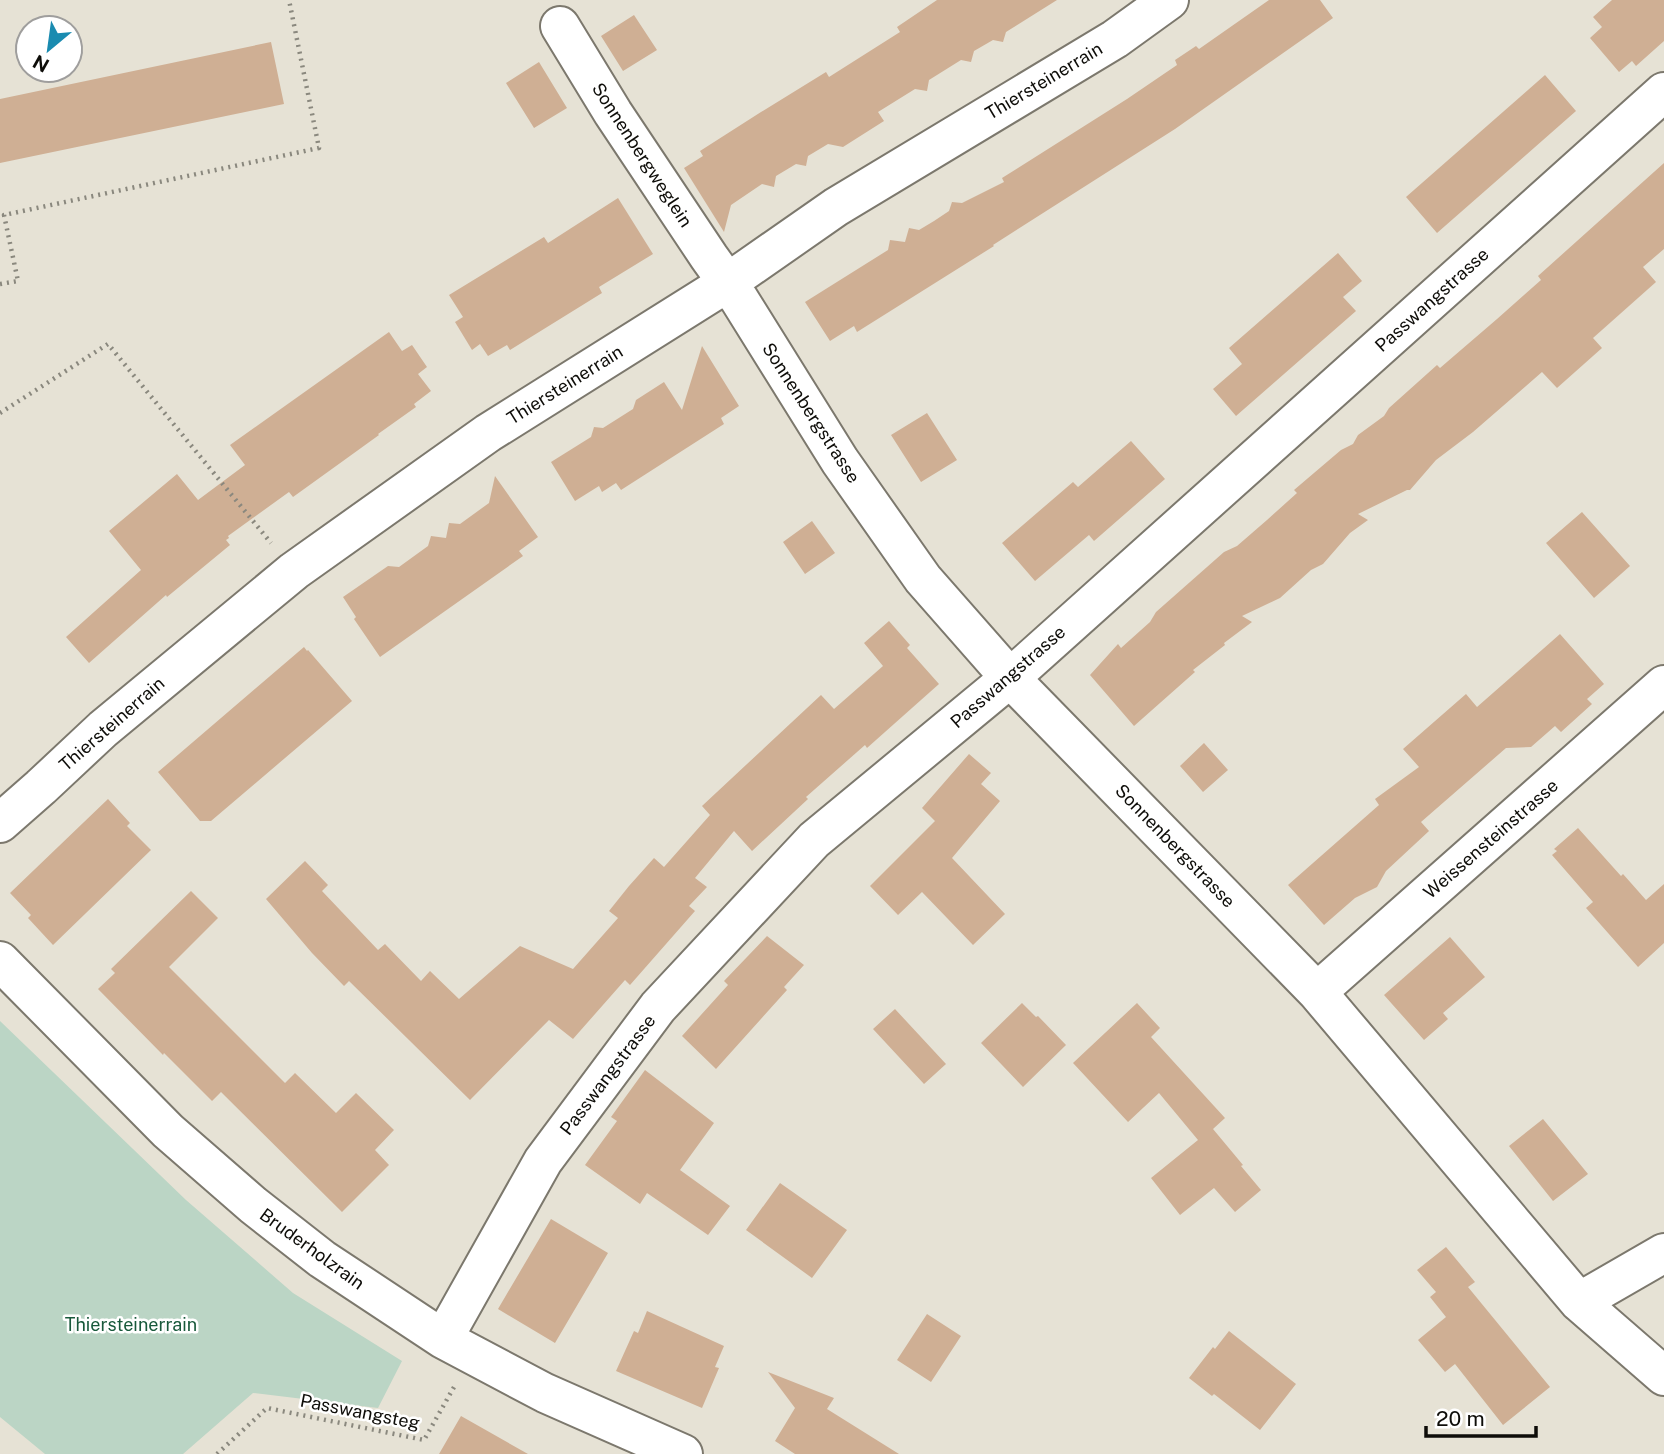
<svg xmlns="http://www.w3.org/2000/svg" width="1664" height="1454" viewBox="0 0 1664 1454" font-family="'Public Sans',sans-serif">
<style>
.green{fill:#bbd5c5}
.building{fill:#cfaf94}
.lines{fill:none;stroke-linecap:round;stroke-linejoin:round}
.minor-casing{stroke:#7c786d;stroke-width:42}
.path{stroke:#8a887e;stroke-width:4.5;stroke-dasharray:2 5;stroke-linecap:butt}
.minor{stroke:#fff;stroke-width:38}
.labels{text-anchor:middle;stroke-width:5;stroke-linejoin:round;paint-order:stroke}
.street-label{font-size:18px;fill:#0e0d09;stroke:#fff}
.park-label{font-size:18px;fill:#18593b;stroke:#fff}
</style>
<rect width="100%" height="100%" fill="#e6e2d5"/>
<path class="green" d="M 0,1021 L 186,1200 L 293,1293 L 402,1361 L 378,1408 L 253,1393 L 183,1454 L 45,1454 L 0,1417 Z"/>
<path class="building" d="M 937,0 L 1057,0 L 1006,32 L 1003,42 L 993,40 L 974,51 L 971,62 L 961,60 L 929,80 L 927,91 L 915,89 L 878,112 L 884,121 L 843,147 L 828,144 L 808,156 L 806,166 L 796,164 L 776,176 L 774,187 L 762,184 L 731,205 L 724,232 L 684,168 L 703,156 L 700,151 L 761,112 L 826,72 L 829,77 L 900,32 L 897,27 Z
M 1269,0 L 1320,0 L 1333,18 L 1175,129 L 993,245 L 994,246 L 857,332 L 854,326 L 830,341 L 805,302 L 888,250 L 890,240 L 905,242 L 909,228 L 919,230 L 934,221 L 949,211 L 952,202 L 962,203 L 1004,182 L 1002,178 L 1127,99 L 1177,65 L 1175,60 L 1196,46 L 1199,49 Z
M 1612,0 L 1664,0 L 1664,41 L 1636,66 L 1632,61 L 1619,72 L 1590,38 L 1602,27 L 1593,17 Z
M 634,15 L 657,50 L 623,71 L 601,36 Z
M 271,42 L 284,104 L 0,163 L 0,99 Z
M 539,62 L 567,108 L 534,128 L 506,83 Z
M 1545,75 L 1576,111 L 1437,233 L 1406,197 Z
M 1664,163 L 1664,249 L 1643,267 L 1656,282 L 1593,338 L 1602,348 L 1557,388 L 1542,372 L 1473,432 L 1436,460 L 1410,490 L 1407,490 L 1358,514 L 1368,520 L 1350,533 L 1323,564 L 1311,570 L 1280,598 L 1242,616 L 1252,622 L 1224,643 L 1225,645 L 1193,670 L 1195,672 L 1134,726 L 1090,675 L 1118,644 L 1121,648 L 1150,622 L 1156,612 L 1224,552 L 1237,546 L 1267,520 L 1297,493 L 1294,490 L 1341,450 L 1353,444 L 1358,435 L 1384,416 L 1389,408 L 1437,365 L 1440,368 L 1497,319 L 1541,280 L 1538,276 Z
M 618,198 L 653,254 L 599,287 L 602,293 L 510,350 L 507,345 L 488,356 L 480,344 L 472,350 L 455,322 L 463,317 L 449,295 L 544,237 L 548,243 Z
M 1338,253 L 1362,281 L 1343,297 L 1356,311 L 1236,416 L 1213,389 L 1242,364 L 1229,348 Z
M 389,332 L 402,351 L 412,345 L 427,367 L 418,374 L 431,391 L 414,404 L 416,407 L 378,434 L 379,435 L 343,461 L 293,497 L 289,492 L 228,536 L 229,538 L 226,540 L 230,545 L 167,597 L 166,595 L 89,663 L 66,637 L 141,570 L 109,531 L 177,474 L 198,500 L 245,465 L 230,445 Z
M 702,346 L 739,406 L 721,418 L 724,424 L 621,490 L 616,483 L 602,492 L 599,486 L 575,501 L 551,462 L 591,437 L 594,427 L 603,428 L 633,409 L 636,400 L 664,382 L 682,410 Z
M 927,413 L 957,460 L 921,482 L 891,435 Z
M 1131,441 L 1165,479 L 1094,541 L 1089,535 L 1035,581 L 1002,543 L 1073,482 L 1078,487 Z
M 495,476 L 538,537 L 519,551 L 523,556 L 380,657 L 354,619 L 356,617 L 343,597 L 388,566 L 399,567 L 428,546 L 431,536 L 446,538 L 449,523 L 460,524 L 489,503 Z
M 1582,512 L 1630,566 L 1594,598 L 1546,543 Z
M 812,521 L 835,553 L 805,574 L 783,542 Z
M 889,621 L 910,645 L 907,648 L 939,684 L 867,748 L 865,745 L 806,797 L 808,799 L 752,851 L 734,831 L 695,878 L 707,887 L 689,906 L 695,911 L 630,985 L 625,980 L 573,1039 L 549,1020 L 470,1100 L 349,981 L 344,986 L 312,953 L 266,899 L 305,861 L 328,885 L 322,891 L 378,950 L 385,944 L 421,981 L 430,971 L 459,999 L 520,946 L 573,969 L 618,918 L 609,911 L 629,886 L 654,858 L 664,867 L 710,815 L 702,806 L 821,695 L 834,709 L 883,666 L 864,643 Z
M 1560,634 L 1604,684 L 1587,699 L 1592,704 L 1561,732 L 1555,726 L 1531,747 L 1506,748 L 1421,822 L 1429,831 L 1386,871 L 1377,887 L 1355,898 L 1324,925 L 1288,885 L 1379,805 L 1375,799 L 1419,767 L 1403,749 L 1466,694 L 1477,707 Z
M 304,647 L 307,651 L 308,650 L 352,701 L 211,821 L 200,821 L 158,772 Z
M 1204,743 L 1228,770 L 1203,792 L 1180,766 Z
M 969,754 L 991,773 L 981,784 L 1000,801 L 952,858 L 1005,914 L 973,945 L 922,892 L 898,915 L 870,886 L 935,821 L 922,808 Z
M 108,799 L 130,823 L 127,826 L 151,850 L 53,945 L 28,918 L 31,915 L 10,893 Z
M 1578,828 L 1621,876 L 1623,874 L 1646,900 L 1664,884 L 1664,943 L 1638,967 L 1586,908 L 1593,902 L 1552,855 L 1557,851 L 1554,849 Z
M 191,891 L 218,918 L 169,967 L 285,1083 L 295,1073 L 336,1113 L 356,1093 L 394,1130 L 375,1150 L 389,1165 L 342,1212 L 221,1092 L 212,1101 L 164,1053 L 163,1055 L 98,989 L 115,973 L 111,969 Z
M 767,936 L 804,965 L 784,987 L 787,990 L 716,1069 L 682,1036 L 728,985 L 724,981 Z
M 1450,937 L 1485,977 L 1443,1013 L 1448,1019 L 1424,1040 L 1384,995 Z
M 1022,1003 L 1036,1017 L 1038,1016 L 1066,1045 L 1023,1087 L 981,1043 Z
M 1137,1003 L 1160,1028 L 1151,1037 L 1225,1118 L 1213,1129 L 1243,1165 L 1241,1166 L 1261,1190 L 1235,1212 L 1214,1188 L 1180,1215 L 1151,1178 L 1198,1140 L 1159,1093 L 1128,1122 L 1073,1063 Z
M 895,1009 L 946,1064 L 924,1084 L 873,1029 Z
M 645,1070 L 714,1123 L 680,1170 L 730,1206 L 708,1235 L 647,1193 L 640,1204 L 585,1165 L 617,1121 L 611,1117 Z
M 1543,1119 L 1588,1174 L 1553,1201 L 1509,1146 Z
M 780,1183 L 847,1230 L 812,1278 L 746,1230 Z
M 551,1219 L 608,1253 L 555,1343 L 498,1309 Z
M 1446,1247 L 1475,1282 L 1468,1287 L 1550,1387 L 1503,1425 L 1455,1364 L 1445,1372 L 1418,1340 L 1446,1317 L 1430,1297 L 1436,1292 L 1417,1270 Z
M 647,1311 L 724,1346 L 715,1367 L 719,1368 L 702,1408 L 616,1371 L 634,1331 L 638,1333 Z
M 927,1314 L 961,1336 L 931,1382 L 897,1360 Z
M 1229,1331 L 1296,1384 L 1260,1430 L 1214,1394 L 1212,1396 L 1189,1378 L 1213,1347 L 1215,1349 Z
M 768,1372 L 834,1398 L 827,1409 L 899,1454 L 795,1454 L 775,1441 L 795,1408 Z
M 461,1416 L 528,1454 L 439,1454 Z"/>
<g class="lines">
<defs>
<path id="minor" d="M 560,26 L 613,113 L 709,257 L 739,299 L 840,461 L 923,579 L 1010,678 L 1317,992 L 1579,1302 L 1664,1376
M 0,823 L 41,787 L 103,729 L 294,571 L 488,433 L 727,283 L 836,207 L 1115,39 L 1169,0
M 0,961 L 168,1131 L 253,1205 L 322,1259 L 443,1339 L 545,1393 L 683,1454
M 1317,992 L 1664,685
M 1579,1302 L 1664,1253
M 443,1339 L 543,1161 L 658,1007 L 814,840 L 1010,678 L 1664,92"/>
</defs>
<use href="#minor" class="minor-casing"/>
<path class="path" d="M 0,284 L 18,281 L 4,215 L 319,148 L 289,0
M 0,413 L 108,344 L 271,543
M 217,1454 L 267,1408 L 424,1440 L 454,1387"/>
<use href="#minor" class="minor"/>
</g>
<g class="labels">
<g class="street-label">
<text transform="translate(1044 81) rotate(-31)" y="6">Thiersteinerrain</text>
<text transform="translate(642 155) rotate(57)" y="6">Sonnenbergweglein</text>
<text transform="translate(1432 300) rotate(-42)" y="6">Passwangstrasse</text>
<text transform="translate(565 385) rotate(-32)" y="6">Thiersteinerrain</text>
<text transform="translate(811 413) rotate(57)" y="6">Sonnenbergstrasse</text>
<text transform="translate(1008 677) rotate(-41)" y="6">Passwangstrasse</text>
<text transform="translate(112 724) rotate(-41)" y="6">Thiersteinerrain</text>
<text transform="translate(1491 839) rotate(-41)" y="6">Weissensteinstrasse</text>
<text transform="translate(1175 846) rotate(46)" y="6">Sonnenbergstrasse</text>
<text transform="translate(608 1075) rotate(-53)" y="6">Passwangstrasse</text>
<text transform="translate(312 1249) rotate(36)" y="6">Bruderholzrain</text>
<text transform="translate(360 1412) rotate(11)" y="6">Passwangsteg</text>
</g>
<g class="park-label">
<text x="131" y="1331">Thiersteinerrain</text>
</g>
</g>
<g transform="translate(49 49) rotate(209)"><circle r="33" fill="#ffffff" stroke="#9f9e9d" stroke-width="2"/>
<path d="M0-5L12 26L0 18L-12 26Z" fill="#1a8bb0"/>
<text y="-10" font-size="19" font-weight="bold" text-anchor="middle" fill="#0e0d09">N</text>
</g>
<path d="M1426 1426v10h110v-10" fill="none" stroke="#0e0d09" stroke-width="3.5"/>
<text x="1436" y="1426" font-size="21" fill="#0e0d09" stroke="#ffffff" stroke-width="5" paint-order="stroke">20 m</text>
</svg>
